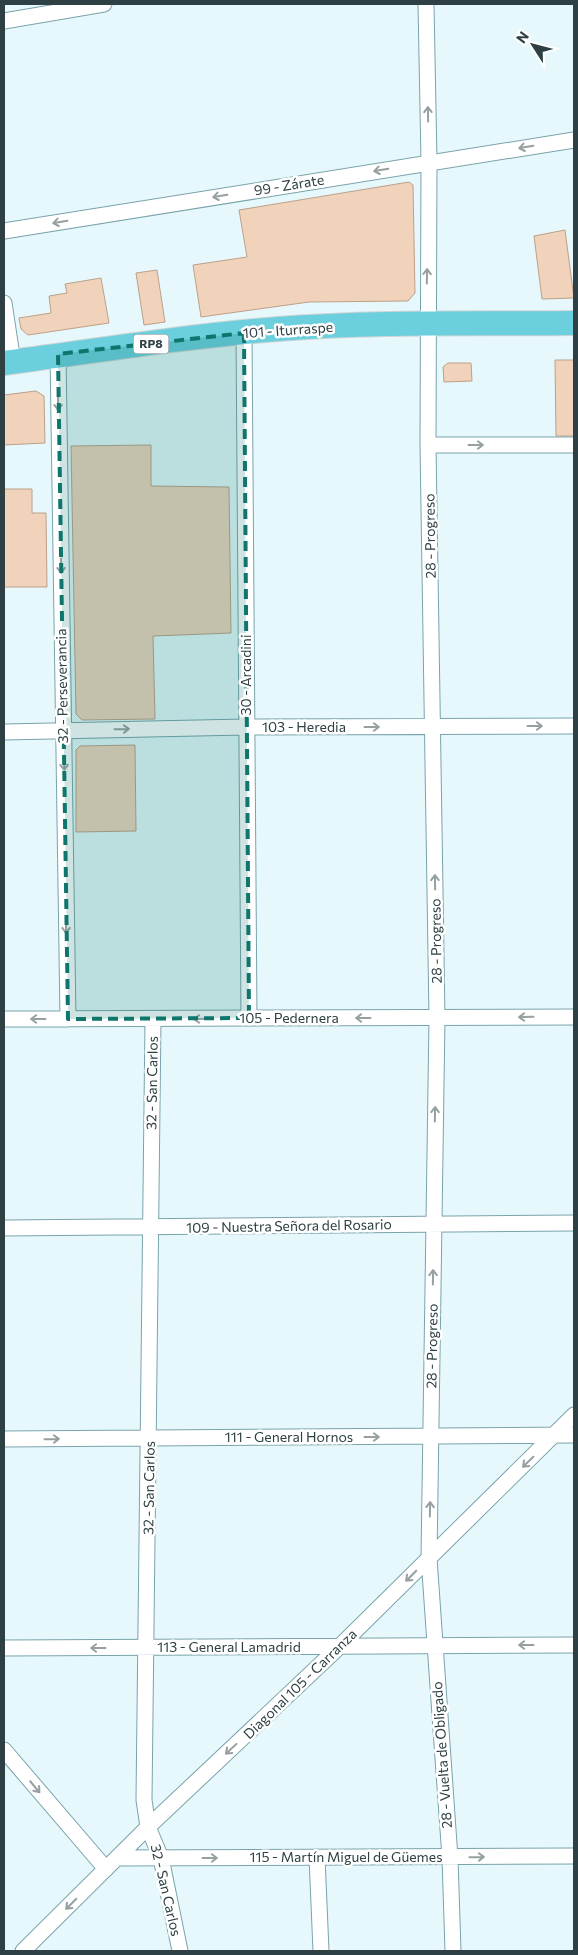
<svg xmlns="http://www.w3.org/2000/svg" width="578" height="1955" viewBox="0 0 578 1955" font-family="Commissioner,sans-serif">
<style>
.building{fill:#f1d3bb;stroke:#bca089}
.lines{fill:none;stroke-linecap:round;stroke-linejoin:round}
.street-casing{stroke:#79a3ab;stroke-width:17}
.primary-casing{stroke:#d1d5d6;stroke-width:26}
.street{stroke:#fff;stroke-width:15}
.primary{stroke:#6bcfdd;stroke-width:24}
.oneway{stroke:#96a0a1}
.marked{fill:#0f766e;fill-opacity:0.2;stroke:#0f766e;stroke-width:4;stroke-dasharray:10 6;stroke-linejoin:round}
.labels{text-anchor:middle;stroke-width:5;stroke-linejoin:round;paint-order:stroke}
.shield{fill:#fff;stroke:#6d797b;stroke-width:1}
.shield-label{font-size:12px;font-weight:bold;fill:#2e4043}
.street-label{font-size:14px;fill:#2e4043;stroke:#fff}
</style>
<rect width="100%" height="100%" fill="#e7f8fc"/>
<path class="building" d="M 409,182 L 413,185 L 415,293 L 408,301 L 309,302 L 201,317 L 193,265 L 247,257 L 239,210 Z
M 565,230 L 574,298 L 542,299 L 534,236 Z
M 157,270 L 165,322 L 144,325 L 136,273 Z
M 101,278 L 109,323 L 28,335 L 21,329 L 19,318 L 51,313 L 49,296 L 67,293 L 65,284 Z
M 555,360 L 574,360 L 574,436 L 556,436 Z
M 448,363 L 471,363 L 472,381 L 444,382 L 443,367 Z
M 36,391 L 44,396 L 45,443 L 4,445 L 4,395 Z
M 151,445 L 151,486 L 229,487 L 231,633 L 153,636 L 155,719 L 82,720 L 76,714 L 71,446 Z
M 4,489 L 32,489 L 32,513 L 46,513 L 47,587 L 4,587 Z
M 135,745 L 136,831 L 76,832 L 76,750 L 80,746 Z"/>
<g class="lines">
<defs>
<path id="street" d="M 426,4 L 429,162 L 428,445 L 437,1018 L 429,1558 L 450,1858 L 453,1951
M 4,21 L 104,4
M 4,231 L 574,140
M 4,303 L 13,362
M 244,333 L 249,1018
M 58,354 L 68,1019
M 428,445 L 574,445
M 4,732 L 246,727 L 574,726
M 4,1019 L 574,1017
M 153,1020 L 144,1800 L 148,1827 L 161,1858 L 180,1951
M 4,1228 L 574,1223
M 4,1439 L 574,1435
M 4,1648 L 574,1645
M 4,1750 L 106,1869
M 317,1857 L 321,1951
M 118,1858 L 574,1856
M 23,1951 L 148,1827 L 340,1646 L 574,1415"/>
<path id="primary" d="M 4,363 C 95,351 187,336 278,329 C 377,321 476,324 574,323"/>
</defs>
<use href="#street" class="street-casing"/>
<use href="#primary" class="primary-casing"/>
<use href="#street" class="street"/>
<use href="#primary" class="primary"/>
</g>
<defs><path id="oneway-shaft" d="M-6 0H5M1.5-3L5.5 0L1.5 3" fill="none" stroke-width="1.6" stroke-linecap="round" stroke-linejoin="round" transform="scale(1.25)"/></defs>
<g class="oneway">
<use href="#oneway-shaft" transform="translate(428 114) rotate(-91)"/>
<use href="#oneway-shaft" transform="translate(526 147) rotate(171)"/>
<use href="#oneway-shaft" transform="translate(381 170) rotate(171)"/>
<use href="#oneway-shaft" transform="translate(220 196) rotate(171)"/>
<use href="#oneway-shaft" transform="translate(60 222) rotate(171)"/>
<use href="#oneway-shaft" transform="translate(427 276) rotate(-89)"/>
<use href="#oneway-shaft" transform="translate(58 403) rotate(89)"/>
<use href="#oneway-shaft" transform="translate(476 445)"/>
<use href="#oneway-shaft" transform="translate(61 566) rotate(89)"/>
<use href="#oneway-shaft" transform="translate(535 726)"/>
<use href="#oneway-shaft" transform="translate(372 727)"/>
<use href="#oneway-shaft" transform="translate(122 729) rotate(-1)"/>
<use href="#oneway-shaft" transform="translate(64 763) rotate(89)"/>
<use href="#oneway-shaft" transform="translate(435 882) rotate(-91)"/>
<use href="#oneway-shaft" transform="translate(66 926) rotate(89)"/>
<use href="#oneway-shaft" transform="translate(526 1017) rotate(179)"/>
<use href="#oneway-shaft" transform="translate(363 1018) rotate(-180)"/>
<use href="#oneway-shaft" transform="translate(38 1019) rotate(180)"/>
<use href="#oneway-shaft" transform="translate(201 1019) rotate(179)"/>
<use href="#oneway-shaft" transform="translate(435 1114) rotate(-89)"/>
<use href="#oneway-shaft" transform="translate(433 1277) rotate(-89)"/>
<use href="#oneway-shaft" transform="translate(372 1437)"/>
<use href="#oneway-shaft" transform="translate(52 1439) rotate(-1)"/>
<use href="#oneway-shaft" transform="translate(528 1462) rotate(136)"/>
<use href="#oneway-shaft" transform="translate(430 1509) rotate(-89)"/>
<use href="#oneway-shaft" transform="translate(411 1576) rotate(135)"/>
<use href="#oneway-shaft" transform="translate(526 1645) rotate(180)"/>
<use href="#oneway-shaft" transform="translate(98 1648) rotate(180)"/>
<use href="#oneway-shaft" transform="translate(231 1749) rotate(137)"/>
<use href="#oneway-shaft" transform="translate(35 1787) rotate(50)"/>
<use href="#oneway-shaft" transform="translate(477 1857) rotate(-1)"/>
<use href="#oneway-shaft" transform="translate(210 1858)"/>
<use href="#oneway-shaft" transform="translate(71 1904) rotate(135)"/>
</g>
<path class="marked" d="M 244,333 L 249,1018 L 68,1019 L 58,354 Z"/>
<g class="labels">
<rect class="shield" x="133.5" y="334.5" width="35" height="19" rx="4"/>
<g class="shield-label">
<text x="151" y="348">RP8</text>
</g>
<g class="street-label">
<text transform="translate(289 185) rotate(-9)" y="5">99 - Zárate</text>
<text transform="translate(288 330) rotate(-4)" y="5">101 - Iturraspe</text>
<text transform="translate(430 536) rotate(-91)" y="5">28 - Progreso</text>
<text transform="translate(246 675) rotate(-90)" y="5">30 - Arcadini</text>
<text transform="translate(62 686) rotate(-91)" y="5">32 - Perseverancia</text>
<text x="304" y="732">103 - Heredia</text>
<text transform="translate(436 941) rotate(-91)" y="5">28 - Progreso</text>
<text x="289" y="1023">105 - Pedernera</text>
<text transform="translate(152 1083) rotate(-89)" y="5">32 - San Carlos</text>
<text transform="translate(289 1226) rotate(-1)" y="5">109 - Nuestra Señora del Rosario</text>
<text transform="translate(432 1346) rotate(-89)" y="5">28 - Progreso</text>
<text x="289" y="1442">111 - General Hornos</text>
<text transform="translate(149 1488) rotate(-89)" y="5">32 - San Carlos</text>
<text x="229" y="1652">113 - General Lamadrid</text>
<text transform="translate(300 1684) rotate(-44)" y="5">Diagonal 105 - Carranza</text>
<text transform="translate(442 1755) rotate(-94)" y="5">28 - Vuelta de Obligado</text>
<text x="346" y="1862">115 - Martín Miguel de Güemes</text>
<text transform="translate(166 1890) rotate(77)" y="5">32 - San Carlos</text>
</g>
</g>
<rect width="578" height="1955" fill="none" stroke="#2e4043" stroke-width="10"/>
<g transform="translate(533 45) rotate(306)" stroke="#ffffff" stroke-width="4" paint-order="stroke">
<path d="M0-4L9 19L0 12L-9 19Z" fill="#2e4043"/>
<text y="-8" font-size="14" font-weight="bold" text-anchor="middle" fill="#2e4043">N</text>
</g>
</svg>
